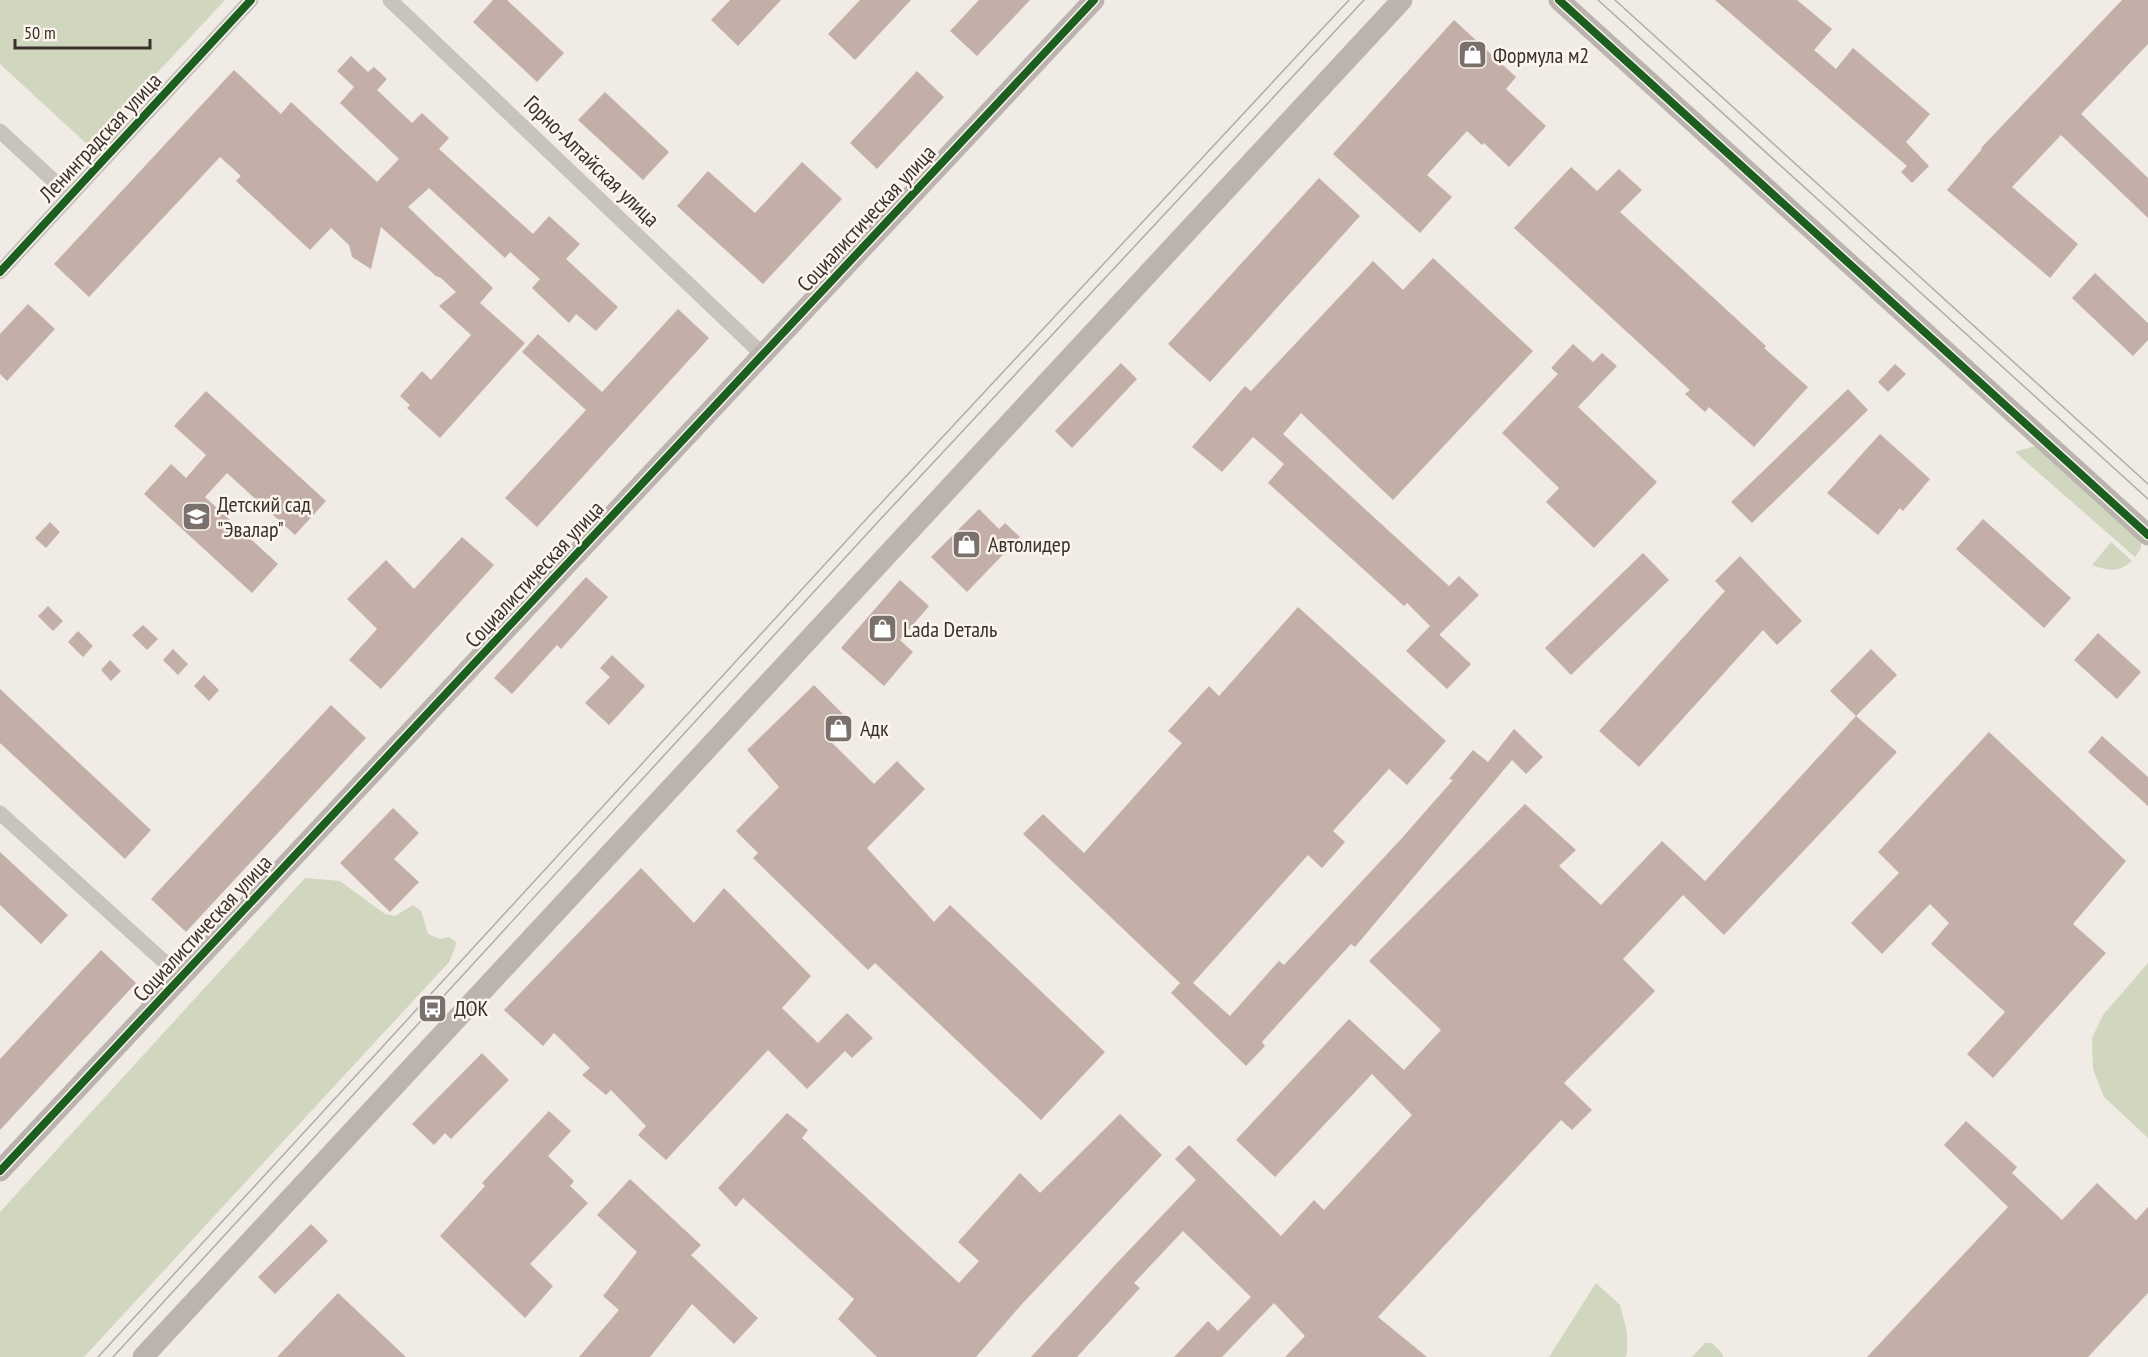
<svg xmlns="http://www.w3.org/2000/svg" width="2148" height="1357" viewBox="0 0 2148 1357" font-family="'PT Sans Narrow',sans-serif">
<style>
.green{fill:#d1d6bf}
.building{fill:#c3afa7}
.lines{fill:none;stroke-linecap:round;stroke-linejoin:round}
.street{stroke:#c9c3be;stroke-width:15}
.secondary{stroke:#bab3ae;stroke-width:21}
.tram{stroke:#b1aca8;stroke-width:1.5}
.cycleway-casing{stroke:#fbf5ee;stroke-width:11}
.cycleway{stroke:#1b5e20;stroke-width:8}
.labels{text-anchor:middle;stroke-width:5;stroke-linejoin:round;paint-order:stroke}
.poi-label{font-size:22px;fill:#3b302b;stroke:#fbf5ee;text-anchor:start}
.street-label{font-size:22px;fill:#3b302b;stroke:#fbf5ee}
</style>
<rect width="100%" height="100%" fill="#f0ebe5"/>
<path class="green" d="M 0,0 L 225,0 L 89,146 L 0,64 Z
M 2038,445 L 2141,537 L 2141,548 L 2135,557 L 2015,452 Z
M 2111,542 L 2132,561 C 2118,573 2109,571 2092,565 Z
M 305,878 L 340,881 L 385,914 L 395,916 L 413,905 L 421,911 L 428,934 L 440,939 L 449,937 L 456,942 L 455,948 L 449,962 L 84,1357 L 0,1357 L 0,1212 Z
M 2148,963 L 2148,1138 L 2104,1097 L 2093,1069 L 2092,1038 L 2103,1015 Z
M 1596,1283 L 1620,1305 L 1627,1332 L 1627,1354 L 1625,1357 L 1549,1357 Z
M 1705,1343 L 1712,1343 L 1723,1354 L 1723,1357 L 1692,1357 Z"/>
<path class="building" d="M 493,0 L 507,0 L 564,53 L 537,82 L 473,22 Z
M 730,0 L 781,0 L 738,46 L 711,20 Z
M 860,0 L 911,0 L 855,60 L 828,34 Z
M 979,0 L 1030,0 L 977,56 L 950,31 Z
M 1715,0 L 1797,0 L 1832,29 L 1814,50 L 1836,69 L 1853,48 L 1930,114 L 1906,142 L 1929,166 L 1912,183 L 1901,172 L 1907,166 Z
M 2122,0 L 2148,0 L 2148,44 L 2081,114 L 2148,178 L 2148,218 L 2061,135 L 2012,187 L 2078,244 L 2050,278 L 1947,190 L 1982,149 L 1981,148 Z
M 1454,20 L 1516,77 L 1506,89 L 1546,126 L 1509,167 L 1484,143 L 1482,145 L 1467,131 L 1427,175 L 1452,197 L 1420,233 L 1333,154 Z
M 351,56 L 368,72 L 374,67 L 387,79 L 377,90 L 412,123 L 422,113 L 449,138 L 439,149 L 533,234 L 549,216 L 580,244 L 566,259 L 618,307 L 596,331 L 576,314 L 569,323 L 532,288 L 540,279 L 510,252 L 505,258 L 429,188 L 408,207 L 493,288 L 480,303 L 525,343 L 440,438 L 407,408 L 410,405 L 400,396 L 422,371 L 431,380 L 471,335 L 439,306 L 456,292 L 441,278 L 436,276 L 381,227 L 371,269 L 352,257 L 349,245 L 331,228 L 310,250 L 236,181 L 241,176 L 220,157 L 89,297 L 54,264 L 234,70 L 281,114 L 291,102 L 377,182 L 399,159 L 340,103 L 354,87 L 337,71 Z
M 917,71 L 944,97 L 877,169 L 850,143 Z
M 605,92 L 669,152 L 643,180 L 578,120 Z
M 802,162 L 842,199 L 763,284 L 677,206 L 708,171 L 755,213 Z
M 1571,167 L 1597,191 L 1619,169 L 1642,190 L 1620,212 L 1766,346 L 1764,348 L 1808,387 L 1754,447 L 1709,407 L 1705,412 L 1685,394 L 1690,390 L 1514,228 Z
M 1319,178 L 1360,216 L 1210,382 L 1168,344 Z
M 1433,258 L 1533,351 L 1393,500 L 1301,413 L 1283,434 L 1449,586 L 1459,576 L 1479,595 L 1439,635 L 1407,603 L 1404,606 L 1268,483 L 1284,464 L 1253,437 L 1222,472 L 1192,447 L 1245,386 L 1251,391 L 1373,261 L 1403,290 Z
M 2095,273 L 2148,323 L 2148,340 L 2133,356 L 2072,298 Z
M 28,304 L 55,329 L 7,381 L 0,374 L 0,334 Z
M 678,309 L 709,338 L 537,527 L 505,498 L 586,410 L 522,352 L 538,334 L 602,392 Z
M 1573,344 L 1593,362 L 1602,353 L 1617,366 L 1578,407 L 1657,482 L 1594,548 L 1546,502 L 1559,488 L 1502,433 L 1558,374 L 1551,368 Z
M 1121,363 L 1137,379 L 1072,448 L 1055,431 Z
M 1895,364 L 1906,374 L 1888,392 L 1878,382 Z
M 1848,389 L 1868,410 L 1752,523 L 1731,502 Z
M 206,391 L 326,501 L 295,535 L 227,473 L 205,497 L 278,564 L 252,593 L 144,494 L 171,464 L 186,478 L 206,455 L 174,426 Z
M 1880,434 L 1930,479 L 1903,511 L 1900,508 L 1878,535 L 1827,493 Z
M 979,509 L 999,529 L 1005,523 L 1020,537 L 967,592 L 931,557 Z
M 1983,519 L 2071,598 L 2044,628 L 1956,549 Z
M 50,522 L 60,532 L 46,548 L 35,538 Z
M 462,537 L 494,565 L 381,689 L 349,660 L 377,629 L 347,599 L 386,560 L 414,589 Z
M 1643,553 L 1669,580 L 1571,675 L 1545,648 Z
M 1740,556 L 1802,621 L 1777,645 L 1763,630 L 1639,767 L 1599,731 L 1725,591 L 1715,581 Z
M 586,577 L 608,597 L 561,649 L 557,645 L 512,694 L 494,678 Z
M 900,580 L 929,606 L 900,640 L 913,652 L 884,686 L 841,648 Z
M 48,606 L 63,621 L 53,631 L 38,616 Z
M 1298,607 L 1446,741 L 1407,785 L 1389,769 L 1333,831 L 1345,842 L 1322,868 L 1308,855 L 1193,983 L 1230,1016 L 1279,961 L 1284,965 L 1402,838 L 1453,780 L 1449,779 L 1473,750 L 1488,762 L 1514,729 L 1543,757 L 1526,774 L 1512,760 L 1355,947 L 1351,944 L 1297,1003 L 1262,1042 L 1265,1046 L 1246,1066 L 1171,993 L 1180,983 L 1023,834 L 1043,814 L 1084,853 L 1182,743 L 1168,731 L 1209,686 L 1219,696 Z
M 143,625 L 158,639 L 147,650 L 132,635 Z
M 1430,626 L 1471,664 L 1447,689 L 1406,651 Z
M 78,631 L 93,646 L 83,657 L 68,642 Z
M 2098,633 L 2141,672 L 2117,699 L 2074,660 Z
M 173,649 L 188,664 L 178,675 L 163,660 Z
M 1871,649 L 1897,675 L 1856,716 L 1830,691 Z
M 612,655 L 645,686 L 609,725 L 585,703 L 610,677 L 600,668 Z
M 110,660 L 121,671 L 111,681 L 101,670 Z
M 204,675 L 219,690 L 209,701 L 194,686 Z
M 814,685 L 848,719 L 828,739 L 874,784 L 897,761 L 925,789 L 867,848 L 934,922 L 950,905 L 1105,1052 L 1041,1120 L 875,963 L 868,970 L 753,858 L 758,853 L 736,831 L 779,787 L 747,750 Z
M 0,689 L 151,830 L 125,859 L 0,743 Z
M 331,705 L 366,738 L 186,932 L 151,899 Z
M 1856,716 L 1897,752 L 1724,935 L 1683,895 L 1623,959 L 1655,991 L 1564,1083 L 1592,1110 L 1572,1130 L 1561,1120 L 1378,1317 L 1427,1357 L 1285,1357 L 1305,1336 L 1274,1303 L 1222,1357 L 1174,1357 L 1208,1321 L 1218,1331 L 1251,1297 L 1183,1231 L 1134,1283 L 1140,1288 L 1077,1357 L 1031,1357 L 1115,1265 L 1196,1180 L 1175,1159 L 1189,1145 L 1281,1236 L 1314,1200 L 1324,1210 L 1412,1115 L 1372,1074 L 1275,1177 L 1236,1140 L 1349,1019 L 1404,1070 L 1441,1030 L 1369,961 L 1525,804 L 1576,850 L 1559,866 L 1601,905 L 1662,841 L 1705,881 Z
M 1989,732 L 2126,861 L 2073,924 L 2106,953 L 1993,1078 L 1967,1054 L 2005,1012 L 1931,944 L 1949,923 L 1930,904 L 1882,954 L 1851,923 L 1899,873 L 1878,852 Z
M 2102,736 L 2148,777 L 2148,806 L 2088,752 Z
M 393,808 L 419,833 L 394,859 L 419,882 L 390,912 L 340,863 Z
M 0,852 L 68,915 L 41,944 L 0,905 Z
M 641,868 L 694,923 L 724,888 L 811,976 L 782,1008 L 818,1043 L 847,1013 L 873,1038 L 852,1058 L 845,1051 L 807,1089 L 768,1050 L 666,1160 L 638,1135 L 646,1126 L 611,1090 L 606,1095 L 582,1075 L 590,1068 L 554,1033 L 543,1046 L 504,1010 Z
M 101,950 L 136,983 L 0,1130 L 0,1059 Z
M 482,1053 L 509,1080 L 451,1139 L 445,1133 L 434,1145 L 412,1124 Z
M 549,1111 L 571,1131 L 548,1156 L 574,1181 L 570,1186 L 588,1203 L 530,1264 L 553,1286 L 525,1318 L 440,1236 L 485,1186 L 482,1183 Z
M 787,1113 L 808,1130 L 802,1138 L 959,1283 L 979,1261 L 958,1242 L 1020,1173 L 1040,1193 L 1120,1114 L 1162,1155 L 1022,1304 L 976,1357 L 877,1357 L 838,1319 L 854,1299 L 743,1198 L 736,1207 L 718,1188 Z
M 1966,1121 L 2017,1167 L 2012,1173 L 2062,1220 L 2097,1183 L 2136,1220 L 2148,1207 L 2148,1293 L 2088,1357 L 1867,1357 L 2008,1207 L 1944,1145 Z
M 630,1179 L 701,1245 L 691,1255 L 758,1318 L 734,1344 L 692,1304 L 650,1357 L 579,1357 L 619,1310 L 603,1296 L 637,1252 L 597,1215 Z
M 311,1224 L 328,1241 L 275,1294 L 258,1277 Z
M 338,1293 L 406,1357 L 277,1357 Z"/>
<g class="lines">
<path class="street" d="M 390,0 L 763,355
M 0,131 L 70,196
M 0,272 L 251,0
M 0,813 L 181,977"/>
<path class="secondary" d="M 1559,0 L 2148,535
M 0,1171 L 1094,0
M 143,1357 L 1402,0"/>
<path class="tram" d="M 1598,0 L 2148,499
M 1615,0 L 2148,484
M 98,1357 L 870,515 L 1349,0
M 113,1357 L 876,524 L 1364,0"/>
<defs>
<path id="cycleway" d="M 1559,0 L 2148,535
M 0,272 L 251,0
M 0,1171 L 1094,0"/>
</defs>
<use href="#cycleway" class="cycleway-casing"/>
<use href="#cycleway" class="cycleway"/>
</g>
<defs>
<symbol id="shop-square" viewBox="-11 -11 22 22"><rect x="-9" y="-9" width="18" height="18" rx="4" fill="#7a716c" stroke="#fbf5ee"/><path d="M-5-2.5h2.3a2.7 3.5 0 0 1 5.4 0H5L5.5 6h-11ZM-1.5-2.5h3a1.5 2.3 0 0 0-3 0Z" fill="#fff"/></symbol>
<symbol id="school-square" viewBox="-11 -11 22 22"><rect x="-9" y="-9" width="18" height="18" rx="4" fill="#7a716c" stroke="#fbf5ee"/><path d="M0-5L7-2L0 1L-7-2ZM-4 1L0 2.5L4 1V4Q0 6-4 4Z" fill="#fff"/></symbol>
<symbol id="bus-square" viewBox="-11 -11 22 22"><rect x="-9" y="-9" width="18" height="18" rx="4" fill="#7a716c" stroke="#fbf5ee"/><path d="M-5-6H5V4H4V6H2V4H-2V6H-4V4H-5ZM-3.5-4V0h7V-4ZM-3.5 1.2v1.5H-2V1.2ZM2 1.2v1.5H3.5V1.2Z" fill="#fff"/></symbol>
</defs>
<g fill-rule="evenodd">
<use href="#shop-square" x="1456" y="38" width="33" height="33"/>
<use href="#school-square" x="180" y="500" width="33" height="33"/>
<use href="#shop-square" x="950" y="528" width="33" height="33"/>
<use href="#shop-square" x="866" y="612" width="33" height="33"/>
<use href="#shop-square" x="822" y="712" width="33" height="33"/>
<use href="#bus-square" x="416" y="992" width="33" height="33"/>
</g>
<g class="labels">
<g class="poi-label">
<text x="1493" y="63">Формула м2</text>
<text x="217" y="512">Детский сад<tspan x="217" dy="25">"Эвалар"</tspan></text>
<text x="988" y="552">Автолидер</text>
<text x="903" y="637">Lada Dеталь</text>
<text x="860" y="736">Адк</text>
<text x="454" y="1016">ДОК</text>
</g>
<g class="street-label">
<text transform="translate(100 137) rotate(-47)" y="8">Ленинградская улица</text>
<text transform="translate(592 161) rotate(44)" y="8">Горно-Алтайская улица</text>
<text transform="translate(866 218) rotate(-47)" y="8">Социалистическая улица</text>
<text transform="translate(534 574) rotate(-47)" y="8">Социалистическая улица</text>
<text transform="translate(202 928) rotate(-47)" y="8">Социалистическая улица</text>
</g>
</g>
<path d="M15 39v9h135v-9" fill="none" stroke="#3b302b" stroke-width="3"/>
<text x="24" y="39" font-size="18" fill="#3b302b" stroke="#fbf5ee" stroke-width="4.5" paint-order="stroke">50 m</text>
</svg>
